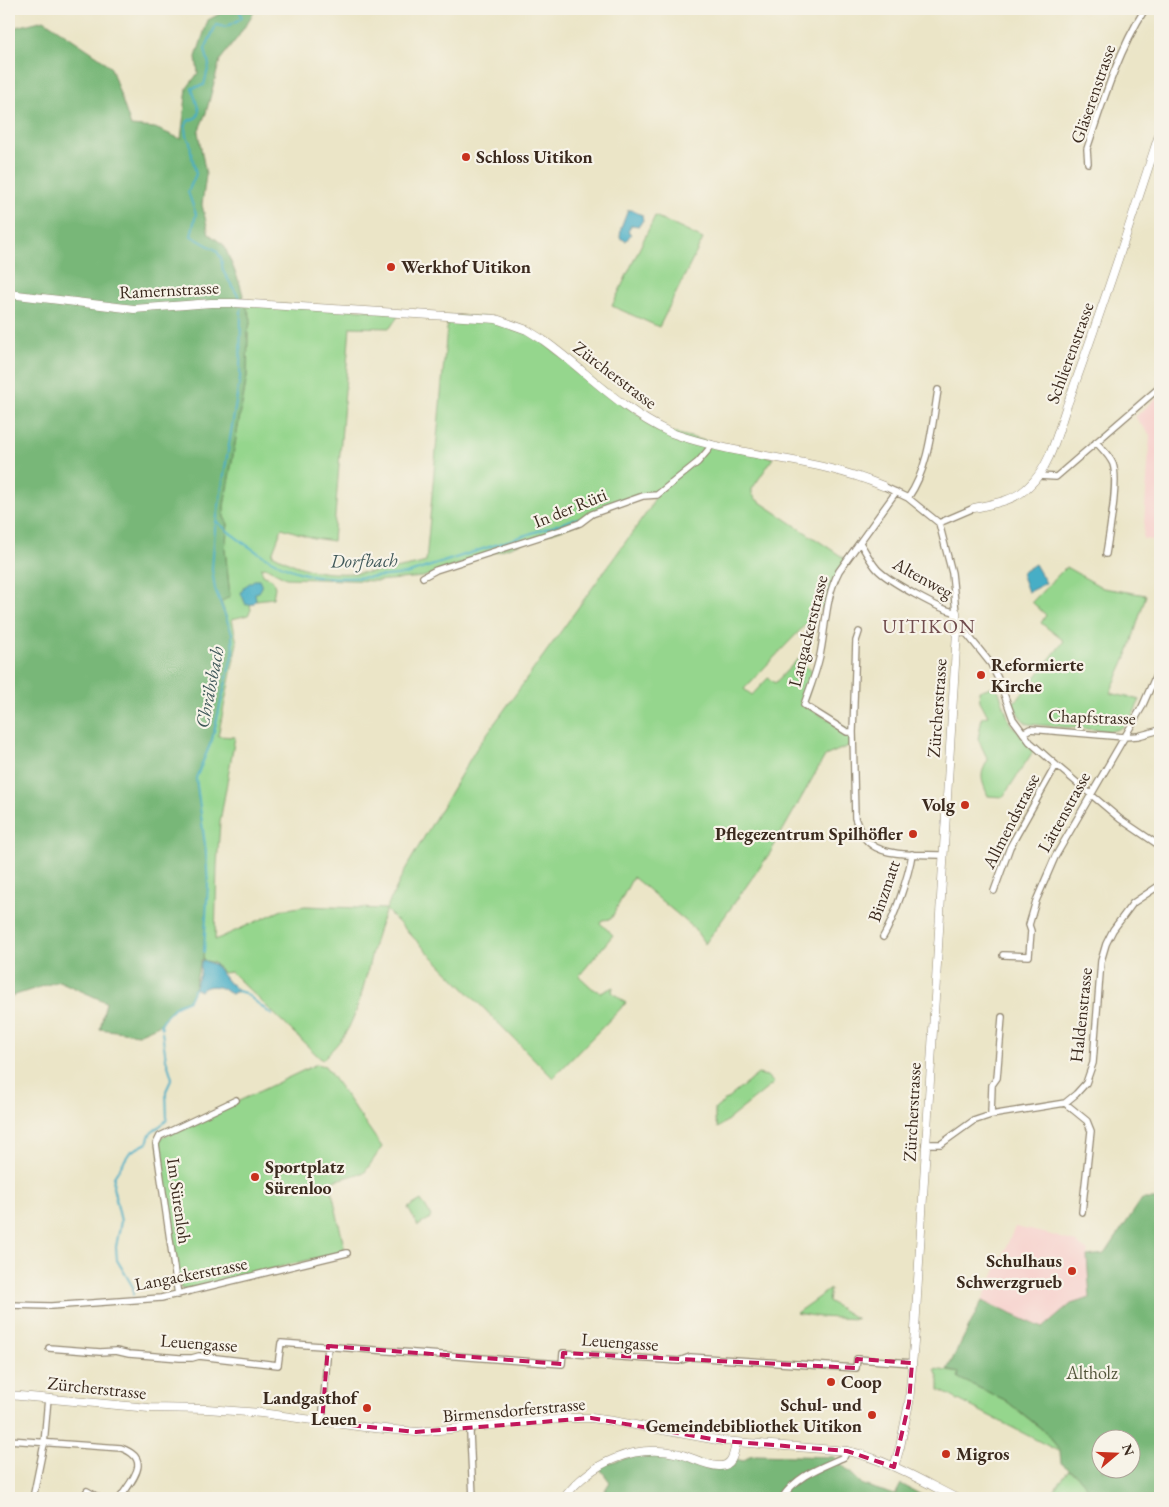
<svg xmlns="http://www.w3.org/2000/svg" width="1169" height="1507" viewBox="0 0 1169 1507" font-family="'EB Garamond',serif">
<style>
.built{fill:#f7d0cc}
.green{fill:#95d68d;stroke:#688056;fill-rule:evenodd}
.forest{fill:#78b778;stroke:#5a704b;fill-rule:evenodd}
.water{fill:#46aec6;stroke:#406c72}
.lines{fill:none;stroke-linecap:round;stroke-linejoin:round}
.stream{stroke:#46aec6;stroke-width:2}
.street-casing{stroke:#938872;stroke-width:8}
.secondary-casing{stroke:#938872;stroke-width:9}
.street{stroke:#fff;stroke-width:5.5}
.secondary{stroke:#fff;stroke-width:8}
.marked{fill:none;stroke:#c2185b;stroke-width:4;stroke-dasharray:10 6;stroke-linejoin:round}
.poi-dot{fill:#c8321e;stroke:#f7f3e8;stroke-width:2}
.labels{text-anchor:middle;stroke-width:4.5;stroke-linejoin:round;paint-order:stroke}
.street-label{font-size:18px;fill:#3b2a1e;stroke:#f7f3e8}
.poi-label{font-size:18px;font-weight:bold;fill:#3b2a1e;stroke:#f7f3e8;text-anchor:start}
.park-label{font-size:18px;fill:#52553a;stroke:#f7f3e8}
.water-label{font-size:19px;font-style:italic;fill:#3f5859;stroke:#f7f3e8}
.quarter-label{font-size:20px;letter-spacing:1px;fill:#714d4e;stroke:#f7f3e8}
</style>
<rect width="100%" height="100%" fill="#f7f3e8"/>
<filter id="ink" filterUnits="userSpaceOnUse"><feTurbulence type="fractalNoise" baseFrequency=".02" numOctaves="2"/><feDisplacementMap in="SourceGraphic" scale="10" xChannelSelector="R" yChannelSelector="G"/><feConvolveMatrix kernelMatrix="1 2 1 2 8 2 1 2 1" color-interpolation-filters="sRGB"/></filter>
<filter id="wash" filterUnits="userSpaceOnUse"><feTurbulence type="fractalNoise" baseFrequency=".0096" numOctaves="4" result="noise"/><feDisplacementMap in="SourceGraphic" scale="20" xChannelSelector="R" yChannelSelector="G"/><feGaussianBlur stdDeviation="1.12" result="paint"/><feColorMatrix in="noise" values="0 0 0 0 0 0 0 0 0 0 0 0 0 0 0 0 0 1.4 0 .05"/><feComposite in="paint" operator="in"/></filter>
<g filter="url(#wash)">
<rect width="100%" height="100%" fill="#ebe5c7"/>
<path class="built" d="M 1160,395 L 1160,541 L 1143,539 L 1150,435 L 1135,417 Z
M 1015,1227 L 1048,1234 L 1075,1242 L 1088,1251 L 1087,1256 L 1090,1298 L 1071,1304 L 1043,1328 L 982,1301 Z"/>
<path class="green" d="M 655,216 L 703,239 L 659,327 L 612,306 Z
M 245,303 L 401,312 L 390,328 L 350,327 L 333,541 L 313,538 L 282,528 L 272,554 C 282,559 293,565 304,568 C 337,579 394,571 426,562 L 448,316 L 488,317 L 527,330 L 633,411 L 670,432 L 773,458 L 752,489 L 752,494 L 757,500 L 847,560 L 828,601 L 744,689 L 752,695 L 768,678 L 775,683 L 798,659 L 815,674 L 804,706 L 853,732 L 853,744 L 825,756 L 770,853 L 705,944 L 694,928 L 633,877 L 611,919 L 602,920 L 600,923 L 613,935 L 579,976 L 592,988 L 601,993 L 613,987 L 612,992 L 626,1003 L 553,1078 L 386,910 C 369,946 367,993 349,1027 C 342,1040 332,1050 322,1060 L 231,972 L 223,973 L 214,963 L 203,960 L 208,885 L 206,852 L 196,778 L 212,740 L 233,652 L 232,633 L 221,602 L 230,596 L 225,549 L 228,524 L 224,517 L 224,506 L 247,376 L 248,332 L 251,319 ZM 656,495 L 650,508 L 476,749 L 406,868 L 386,909 L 305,906 L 282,910 L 215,940 L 217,866 L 220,822 L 235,737 L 218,736 L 237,643 L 232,619 L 248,615 L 251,610 L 250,604 L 246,604 L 259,580 L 254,593 L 256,600 L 273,598 L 275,587 L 272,579 L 263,575 L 261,568 L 265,567 L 286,578 L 377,581 L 423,577 L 580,523 C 599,509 633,497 656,495 Z
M 1066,567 L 1103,588 L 1146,595 L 1129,650 L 1110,693 L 1140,700 C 1132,715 1130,729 1110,731 L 1028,724 C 1020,719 1016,711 1013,702 L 1018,699 L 1064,641 L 1041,623 L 1046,615 L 1032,602 Z
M 994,686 L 998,689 L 1010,723 L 1034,750 L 1003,797 L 988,796 C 981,779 979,775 988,760 L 978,739 L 982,717 L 988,716 L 980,701 L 979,691 Z
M 317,1064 L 325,1066 L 382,1147 L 365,1172 L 330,1182 L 345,1251 L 186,1290 L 180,1287 L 158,1144 L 161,1138 Z
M 758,1074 L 767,1076 L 774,1083 L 718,1128 L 715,1120 L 715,1109 Z
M 421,1200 L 431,1216 L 429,1219 L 418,1226 L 408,1208 Z
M 830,1289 L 828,1301 L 857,1319 L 820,1317 L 796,1313 Z
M 935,1369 L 959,1373 L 958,1378 L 1005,1400 L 1049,1435 L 1060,1452 L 939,1390 L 939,1380 Z
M 1069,1470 L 1080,1478 L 1096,1498 L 1047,1498 Z"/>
<path class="forest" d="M 229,9 L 256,9 L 238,37 L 220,60 L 206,113 L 198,132 L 206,175 L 202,205 L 209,234 L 224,245 L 240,284 L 245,303 L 251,319 L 248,332 L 247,376 L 224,506 L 224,517 L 228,524 L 225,549 L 230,596 L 221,602 L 232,633 L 233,652 L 212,740 L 196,778 L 206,852 L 208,885 L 203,960 L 201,960 L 194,989 L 189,1000 L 177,1005 L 166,1016 L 161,1024 L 138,1034 L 100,1029 L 106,1002 L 59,981 L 9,997 L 9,29 L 44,20 L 99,57 L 111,68 L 131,126 L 155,128 L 181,139 L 187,88 L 198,73 L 196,57 L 208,20 Z
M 1142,1199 L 1160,1199 L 1160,1498 L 1096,1498 L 1080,1478 L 1061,1463 L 1060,1452 L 1049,1435 L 1032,1421 L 1005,1400 L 958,1378 L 959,1373 L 947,1370 L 982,1301 L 1043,1328 L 1071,1304 L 1090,1298 L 1087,1256 L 1105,1254 ZM 1102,1440 L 1132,1440 L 1132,1470 L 1102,1470 Z
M 651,1451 L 714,1465 L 733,1458 L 743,1461 L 750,1456 L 756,1455 L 834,1457 L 863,1485 L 895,1495 L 901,1484 L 927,1498 L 600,1498 L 610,1482 L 598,1466 Z"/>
<path class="water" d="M 628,210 L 631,210 L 642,215 L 643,220 L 639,226 L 631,225 L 628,232 L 631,234 L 626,241 L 620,238 L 621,228 Z
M 1035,564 L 1046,583 L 1028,592 L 1021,573 Z
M 254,580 L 259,580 L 262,587 L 259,592 L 255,593 L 256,600 L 253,604 L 246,605 L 241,593 L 244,587 Z
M 203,960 L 215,965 L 229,983 L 233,985 L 237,990 L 237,991 L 232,994 L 227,992 C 219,985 208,984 200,991 L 194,988 L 200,975 L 201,962 Z"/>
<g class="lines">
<path class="stream" d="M 239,9 L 242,18 L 226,27 L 216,25 L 205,49 L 209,65 L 204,85 L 192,88 L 199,111 L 197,117 L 188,121 L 185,127 L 186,136 L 190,142 L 191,152 L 196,174 L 188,192 L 196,214 L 191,236 L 216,250 L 221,258 L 223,271 L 240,299
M 216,521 C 240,542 271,564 302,573 C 328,581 378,577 406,574 L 578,518
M 204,952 L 208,885 L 206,852 L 196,778 L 212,740 L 233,652 L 232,633 L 215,589 L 212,569 L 215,529 L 240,378 L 241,309
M 237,991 L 245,993 L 272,1015
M 162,1028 L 161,1024 L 166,1016 L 177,1005 L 189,1000 L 194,989
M 133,1295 L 133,1287 L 117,1260 L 116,1247 L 121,1221 L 113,1187 L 114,1177 L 130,1152 L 147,1143 L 150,1134 L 167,1120 L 166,1091 L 172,1078 L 166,1059 L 162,1032"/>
</g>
</g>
<g filter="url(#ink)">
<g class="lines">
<defs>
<path id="street" d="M 1088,163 L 1087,149 C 1103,101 1118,52 1145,9
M 1096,442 C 1102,449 1109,455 1113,464 C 1119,482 1109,534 1106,554
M 1038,476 L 1056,477 L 1160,387
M 908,498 C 929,468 932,426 938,390
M 939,523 L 974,508
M 860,543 C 866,552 870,561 877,569 C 887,580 943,612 956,612 L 952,573 L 939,523 L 908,498 L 883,486
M 423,577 L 436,570 L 561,530 L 580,523 L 592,514 L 643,496 L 657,495 L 698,462 L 709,449 L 710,444
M 957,631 L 967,634 L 991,664 L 1000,683 L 1013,719 L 1030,742 L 1056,765 L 1120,819 L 1160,846
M 859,632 L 856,641 L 853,732 L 855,818 C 858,827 864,840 872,845 C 888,857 923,854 943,855
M 853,732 L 847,732 L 804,705 C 810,687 818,669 821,650 C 826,623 826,596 839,571 L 896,492
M 1023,733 L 1030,729 L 1124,737 L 1138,736 L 1160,730
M 994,891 L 1010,847 L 1056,765
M 883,937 C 894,919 909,875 912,854
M 1003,955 L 1029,956 L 1031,931 L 1029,925 L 1036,901 L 1055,857 L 1142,707 L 1160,666
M 1065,1103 L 1087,1121 L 1091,1131 L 1082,1212
M 991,1115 L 992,1085 L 997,1078 L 1002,1017
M 925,1144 L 941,1144 L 973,1121 L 991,1115 L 1065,1103 L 1076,1094 L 1086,1083 L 1093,1063 L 1101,961 L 1106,944 L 1113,930 L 1133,903 L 1160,885
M 178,1295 L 156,1144 L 160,1136 L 236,1100
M 9,1305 L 51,1306 L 161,1298 L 347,1253
M 49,1348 L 100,1352 L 116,1351 L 129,1354 L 180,1358 L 192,1358 L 199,1356 L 278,1365 L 281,1343 L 562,1364 L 563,1353 L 679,1361 L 690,1357 L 856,1368 L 857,1359 L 912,1363
M 322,1422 L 328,1346
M 472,1426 L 470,1433 L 473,1498
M 9,1440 L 121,1448 C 153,1459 132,1480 120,1498
M 33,1498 L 44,1444 L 48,1398
M 83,1498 L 87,1491 L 99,1498
M 782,1498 C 797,1475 820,1468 844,1457 L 847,1451"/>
<path id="secondary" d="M 9,294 L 134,309 L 211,303 L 235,303 L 496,319 L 527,330 L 543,340 C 585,370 621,410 669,432 C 684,438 701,442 716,446 C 772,459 830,463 883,486
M 974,508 C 993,504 1015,501 1029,486 C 1050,467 1057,434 1066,408 C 1100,317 1130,224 1160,132
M 9,1395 L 149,1408 L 207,1409 L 261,1413 L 364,1427 L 416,1432 L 572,1418 L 591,1418 L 613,1421 L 723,1441 L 847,1451 C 886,1459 920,1480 956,1498
M 894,1467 L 900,1447 L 909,1403 L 915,1330 L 957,631 L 956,612
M 564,1498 C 591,1462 635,1443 680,1454 C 691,1457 709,1467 720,1466 C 733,1466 734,1452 736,1443"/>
</defs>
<use href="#street" class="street-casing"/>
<use href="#secondary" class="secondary-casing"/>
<use href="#street" class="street"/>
<use href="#secondary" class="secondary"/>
</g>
</g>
<path class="marked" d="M 328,1346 L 562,1364 L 563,1353 L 856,1368 L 857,1359 L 912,1363 L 909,1403 L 894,1467 L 847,1451 L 723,1441 L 591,1418 L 416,1432 L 322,1422 Z"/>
<g class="poi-dot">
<circle cx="466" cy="157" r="5"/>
<circle cx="391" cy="267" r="5"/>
<circle cx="981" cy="675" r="5"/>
<circle cx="965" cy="805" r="5"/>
<circle cx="913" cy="834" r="5"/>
<circle cx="255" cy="1177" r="5"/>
<circle cx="1072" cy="1271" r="5"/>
<circle cx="831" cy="1382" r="5"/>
<circle cx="367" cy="1408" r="5"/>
<circle cx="872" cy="1415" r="5"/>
<circle cx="946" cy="1454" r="5"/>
</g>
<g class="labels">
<g class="street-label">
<text transform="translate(1093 94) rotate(-71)" y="6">Gläserenstrasse</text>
<text transform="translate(169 290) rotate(-3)" y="6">Ramernstrasse</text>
<text transform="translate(1070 353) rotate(-70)" y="6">Schlierenstrasse</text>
<text transform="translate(615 375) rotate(37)" y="6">Zürcherstrasse</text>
<text transform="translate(570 508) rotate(-22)" y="6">In der Rüti</text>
<text transform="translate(923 578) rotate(29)" y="6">Altenweg</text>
<text transform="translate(808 631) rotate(-76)" y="6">Langackerstrasse</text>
<text transform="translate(937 708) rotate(-86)" y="6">Zürcherstrasse</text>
<text transform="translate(1092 717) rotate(2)" y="6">Chapfstrasse</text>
<text transform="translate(1064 812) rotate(-61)" y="6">Lättenstrasse</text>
<text transform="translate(1011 821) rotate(-63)" y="6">Allmendstrasse</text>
<text transform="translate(884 891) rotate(-71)" y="6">Binzmatt</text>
<text transform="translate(1081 1015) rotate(-84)" y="6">Haldenstrasse</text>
<text transform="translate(912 1112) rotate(-87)" y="6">Zürcherstrasse</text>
<text transform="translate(179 1201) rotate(82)" y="6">Im Sürenloh</text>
<text transform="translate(191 1274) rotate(-11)" y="6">Langackerstrasse</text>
<text transform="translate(620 1342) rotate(4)" y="6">Leuengasse</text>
<text transform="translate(199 1343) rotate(4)" y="6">Leuengasse</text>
<text transform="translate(97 1388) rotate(6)" y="6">Zürcherstrasse</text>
<text transform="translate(514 1410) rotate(-5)" y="6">Birmensdorferstrasse</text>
</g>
<g class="poi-label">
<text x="476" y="163">Schloss Uitikon</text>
<text x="401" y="273">Werkhof Uitikon</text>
<text x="991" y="671">Reformierte<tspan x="991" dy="21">Kirche</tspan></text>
<text x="955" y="811" text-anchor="end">Volg</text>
<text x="903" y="840" text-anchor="end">Pflegezentrum Spilhöfler</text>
<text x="265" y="1173">Sportplatz<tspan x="265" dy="21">Sürenloo</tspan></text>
<text x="1062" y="1267" text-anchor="end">Schulhaus<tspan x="1062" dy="21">Schwerzgrueb</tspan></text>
<text x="841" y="1388">Coop</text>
<text x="357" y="1404" text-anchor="end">Landgasthof<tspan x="357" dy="21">Leuen</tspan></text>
<text x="862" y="1411" text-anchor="end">Schul- und<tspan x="862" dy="21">Gemeindebibliothek Uitikon</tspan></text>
<text x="956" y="1460">Migros</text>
</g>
<g class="park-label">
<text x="1092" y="1379">Altholz</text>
</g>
<g class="water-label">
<text transform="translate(364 560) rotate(-1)" y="7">Dorfbach</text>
<text transform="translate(209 687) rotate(-79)" y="7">Chräbsbach</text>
</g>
<g class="quarter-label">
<text x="929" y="633">UITIKON</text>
</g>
</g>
<rect width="1169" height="1507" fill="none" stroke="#f7f3e8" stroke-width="30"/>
<g transform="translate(1116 1454) rotate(71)"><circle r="24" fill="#f7f3e8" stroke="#aca397"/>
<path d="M0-4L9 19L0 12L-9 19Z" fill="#c8321e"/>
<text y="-8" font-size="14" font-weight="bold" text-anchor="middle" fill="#3b2a1e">N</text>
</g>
</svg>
